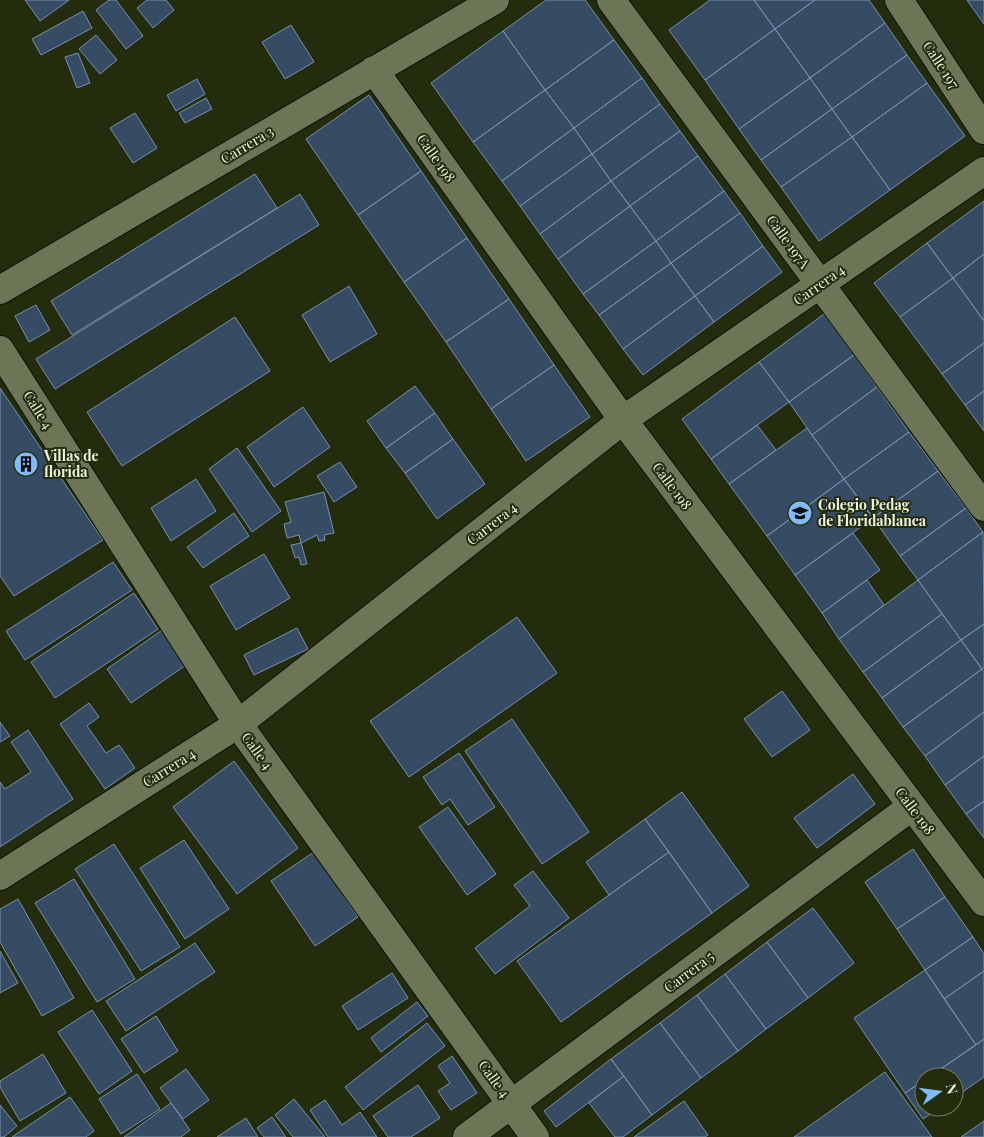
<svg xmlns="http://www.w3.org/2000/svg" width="984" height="1137" viewBox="0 0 984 1137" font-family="'Playfair Display',serif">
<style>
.building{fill:#364c64;stroke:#7891ab}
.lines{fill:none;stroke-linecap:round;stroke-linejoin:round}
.minor-casing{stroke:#0e1400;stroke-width:30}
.minor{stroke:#6c7656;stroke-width:28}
.labels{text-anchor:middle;stroke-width:4;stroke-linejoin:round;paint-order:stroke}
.street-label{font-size:14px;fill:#edf3e1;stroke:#242c0e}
.poi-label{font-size:14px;font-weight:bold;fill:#edf3e1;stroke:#242c0e;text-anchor:start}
</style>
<rect width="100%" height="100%" fill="#242c0e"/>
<path class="building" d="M 25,0 L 69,0 L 40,21 Z
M 109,0 L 116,0 L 143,36 L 126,49 L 96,10 Z
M 147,0 L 166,0 L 174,10 L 153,28 L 137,8 Z
M 546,0 L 585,0 L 614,40 L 545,90 L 503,31 Z
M 710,0 L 754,0 L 775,29 L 705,80 L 669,30 Z
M 754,0 L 815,0 L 775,29 Z
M 815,0 L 869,0 L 885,23 L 810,78 L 775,29 Z
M 967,0 L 984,0 L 984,24 Z
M 83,11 L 92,28 L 41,55 L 32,39 Z
M 885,23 L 907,55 L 832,109 L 810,78 Z
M 291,25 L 314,62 L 285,79 L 262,42 Z
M 775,29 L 810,78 L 739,129 L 705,80 Z
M 503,31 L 545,90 L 473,142 L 431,83 Z
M 96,35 L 117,60 L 100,74 L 79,49 Z
M 614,40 L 642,78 L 574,128 L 545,90 Z
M 78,53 L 90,83 L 77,88 L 65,57 Z
M 907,55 L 927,83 L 852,137 L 832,109 Z
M 642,78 L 660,104 L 592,154 L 574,128 Z
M 810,78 L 832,109 L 761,160 L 739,129 Z
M 197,79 L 205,94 L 176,111 L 167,95 Z
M 927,83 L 965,136 L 890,190 L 852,137 Z
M 545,90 L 574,128 L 502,181 L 473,142 Z
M 369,95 L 421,171 L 358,215 L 306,139 Z
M 206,98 L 212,109 L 185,123 L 179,113 Z
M 660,104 L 680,131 L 611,181 L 592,154 Z
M 832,109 L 852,137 L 781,187 L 761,160 Z
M 135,113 L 157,148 L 133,163 L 110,128 Z
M 574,128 L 592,154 L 520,206 L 502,181 Z
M 680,131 L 698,156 L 630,206 L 611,181 Z
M 852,137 L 890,190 L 819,241 L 781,187 Z
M 592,154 L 611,181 L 540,234 L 520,206 Z
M 698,156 L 724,191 L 656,241 L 630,206 Z
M 421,171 L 467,238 L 404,282 L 358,215 Z
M 255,174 L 277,208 L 72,335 L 51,301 Z
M 611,181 L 630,206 L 558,259 L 540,234 Z
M 724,191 L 740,213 L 671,263 L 656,241 Z
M 300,194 L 319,225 L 55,389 L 36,359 Z
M 984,201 L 984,254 L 953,278 L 927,243 Z
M 630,206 L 656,241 L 583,294 L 558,259 Z
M 740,213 L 763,246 L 695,296 L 671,263 Z
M 467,238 L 509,299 L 446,342 L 404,282 Z
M 656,241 L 671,263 L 599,315 L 583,294 Z
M 927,243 L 953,278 L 900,317 L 874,283 Z
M 763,246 L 782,272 L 714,322 L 695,296 Z
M 984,254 L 984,321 L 953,278 Z
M 671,263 L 695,296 L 623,349 L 599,315 Z
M 953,278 L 984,321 L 984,343 L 942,374 L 900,317 Z
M 349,286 L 377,334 L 330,362 L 302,315 Z
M 695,296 L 714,322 L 643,375 L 623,349 Z
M 509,299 L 554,365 L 491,409 L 446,342 Z
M 36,305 L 50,330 L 29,342 L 15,316 Z
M 824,314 L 854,355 L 789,402 L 759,362 Z
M 235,317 L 270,371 L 122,466 L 87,412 Z
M 984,343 L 984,391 L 965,405 L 942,374 Z
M 854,355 L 877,387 L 812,435 L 789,402 Z
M 759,362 L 789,402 L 711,459 L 682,419 Z
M 554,365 L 590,417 L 526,461 L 491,409 Z
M 415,386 L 435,413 L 386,448 L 367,421 Z
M 877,387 L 909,432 L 844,479 L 812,435 Z
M 0,388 L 103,540 L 14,596 L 0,576 Z
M 984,391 L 984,431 L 965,405 Z
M 303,407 L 330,447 L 274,487 L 247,447 Z
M 435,413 L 453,439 L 405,473 L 386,448 Z
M 757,425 L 776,450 L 729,484 L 711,459 Z
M 807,428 L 844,479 L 767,536 L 729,484 Z
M 909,432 L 938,471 L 873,518 L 844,479 Z
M 453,439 L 485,484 L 437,519 L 405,473 Z
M 237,448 L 281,511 L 252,532 L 209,469 Z
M 340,462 L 357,487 L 334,502 L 317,476 Z
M 938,471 L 966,508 L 900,556 L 873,518 Z
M 196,479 L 216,511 L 171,541 L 151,508 Z
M 844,479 L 873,518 L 795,575 L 767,536 Z
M 324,492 L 334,533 L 324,535 L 325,540 L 319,541 L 317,535 L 301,543 L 299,535 L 287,538 L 284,524 L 291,522 L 285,502 Z
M 966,508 L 983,532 L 918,580 L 900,556 Z
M 234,513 L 249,536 L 203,568 L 187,547 Z
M 983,532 L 984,624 L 961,640 L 918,580 Z
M 853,533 L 880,570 L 822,613 L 795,575 Z
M 301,543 L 307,564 L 301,565 L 299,557 L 295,558 L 291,545 Z
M 264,554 L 290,598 L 236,630 L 210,586 Z
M 113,562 L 132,590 L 25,660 L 6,631 Z
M 867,580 L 884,605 L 839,639 L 822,613 Z
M 918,580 L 942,614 L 863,672 L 839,639 Z
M 134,593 L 158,629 L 55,698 L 31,662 Z
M 942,614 L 961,640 L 882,698 L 863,672 Z
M 517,617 L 557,673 L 409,777 L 370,721 Z
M 984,624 L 984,668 L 982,669 L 961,640 Z
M 165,628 L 189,663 L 131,703 L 107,669 Z
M 297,628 L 308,649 L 254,675 L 244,655 Z
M 961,640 L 982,669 L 903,727 L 882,698 Z
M 982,669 L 984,672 L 984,712 L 925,756 L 903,727 Z
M 782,691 L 810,730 L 772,757 L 744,719 Z
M 89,703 L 99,717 L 87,726 L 106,753 L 119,745 L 135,768 L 105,789 L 60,724 Z
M 984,712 L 984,756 L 945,785 L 925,756 Z
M 512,719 L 589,832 L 542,864 L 465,751 Z
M 0,722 L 10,736 L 0,742 Z
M 28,730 L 73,799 L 0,847 L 0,782 L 5,789 L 31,772 L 11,742 Z
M 459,753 L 495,807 L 468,825 L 450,799 L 442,805 L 423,777 Z
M 984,756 L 984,801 L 966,814 L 945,785 Z
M 234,761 L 298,848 L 237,894 L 173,807 Z
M 853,774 L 875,804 L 817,848 L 794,818 Z
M 682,792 L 749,886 L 712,913 L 645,819 Z
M 984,801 L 984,838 L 966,814 Z
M 448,807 L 496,874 L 467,895 L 419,827 Z
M 645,819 L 669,852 L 609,895 L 586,862 Z
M 184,840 L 229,909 L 185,939 L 140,868 Z
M 114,844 L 180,947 L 141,971 L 75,869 Z
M 913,849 L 945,897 L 897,929 L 865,882 Z
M 314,852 L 358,917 L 315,946 L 271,881 Z
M 669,852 L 712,913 L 561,1022 L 517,961 Z
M 533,871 L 569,918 L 495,974 L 475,948 L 530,906 L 514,885 Z
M 74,879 L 135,979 L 97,1002 L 35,903 Z
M 945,897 L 973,937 L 925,970 L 897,929 Z
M 18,899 L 74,998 L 42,1016 L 0,942 L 0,909 Z
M 813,908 L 854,963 L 808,998 L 767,942 Z
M 973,937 L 984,954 L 984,971 L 944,999 L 925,970 Z
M 767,942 L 808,998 L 766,1029 L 725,974 Z
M 195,943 L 215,972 L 126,1031 L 106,1001 Z
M 0,951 L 18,983 L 0,993 Z
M 925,970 L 976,1045 L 929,1077 L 924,1077 L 924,1080 L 905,1093 L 854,1018 Z
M 984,971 L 984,1039 L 976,1045 L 944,999 Z
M 392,973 L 408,998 L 358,1030 L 342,1006 Z
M 725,974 L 766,1029 L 738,1051 L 697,995 Z
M 697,995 L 738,1051 L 701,1078 L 660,1023 Z
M 417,1002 L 428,1016 L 381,1052 L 371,1038 Z
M 92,1010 L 132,1071 L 99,1094 L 58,1032 Z
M 156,1016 L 178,1051 L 144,1073 L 121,1039 Z
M 427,1023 L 445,1046 L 363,1110 L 345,1087 Z
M 660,1023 L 701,1078 L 652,1115 L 611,1059 Z
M 984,1039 L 984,1077 L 954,1098 L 954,1077 L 929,1077 Z
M 43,1054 L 66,1093 L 20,1121 L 0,1087 L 0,1081 Z
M 452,1056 L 477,1093 L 451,1110 L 438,1091 L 450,1083 L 438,1066 Z
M 611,1059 L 624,1076 L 556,1127 L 544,1111 Z
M 186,1069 L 209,1100 L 183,1119 L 160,1088 Z
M 885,1072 L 932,1137 L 794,1137 Z
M 137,1074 L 160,1109 L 121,1134 L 99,1099 Z
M 624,1076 L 652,1115 L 623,1137 L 615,1137 L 589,1103 Z
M 924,1080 L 924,1107 L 941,1107 L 923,1119 L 905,1093 Z
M 418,1085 L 440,1118 L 411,1137 L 388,1137 L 373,1116 Z
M 70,1097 L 94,1131 L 86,1137 L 12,1137 Z
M 294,1099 L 325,1137 L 293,1137 L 275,1115 Z
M 325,1100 L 342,1125 L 360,1112 L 377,1137 L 328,1137 L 310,1110 Z
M 684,1101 L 708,1135 L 705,1137 L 634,1137 Z
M 171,1103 L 190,1130 L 181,1137 L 124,1137 Z
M 0,1105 L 17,1126 L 4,1137 L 0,1137 Z
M 272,1117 L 286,1137 L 264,1137 L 257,1128 Z
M 246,1118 L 258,1137 L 217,1137 Z
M 984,1121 L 984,1137 L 961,1137 Z"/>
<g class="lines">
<defs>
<path id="minor" d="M 611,0 L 984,507
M 899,0 L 984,130
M 374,70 L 623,420 L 984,902
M 0,290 L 495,0
M 0,350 L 238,724 L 535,1137
M 0,876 L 238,724 L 623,420 L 984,171
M 467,1137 L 911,807"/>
</defs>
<use href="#minor" class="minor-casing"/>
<use href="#minor" class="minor"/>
</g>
<defs>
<symbol id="building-disc" viewBox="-11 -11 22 22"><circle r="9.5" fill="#81bcfa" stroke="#242c0e"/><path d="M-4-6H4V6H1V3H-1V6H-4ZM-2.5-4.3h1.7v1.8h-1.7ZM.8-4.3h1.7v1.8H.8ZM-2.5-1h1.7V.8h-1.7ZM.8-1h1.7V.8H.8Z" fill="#111"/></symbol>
<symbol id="school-disc" viewBox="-11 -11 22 22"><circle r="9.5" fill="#81bcfa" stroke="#242c0e"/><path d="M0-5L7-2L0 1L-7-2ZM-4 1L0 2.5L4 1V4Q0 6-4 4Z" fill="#111"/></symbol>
</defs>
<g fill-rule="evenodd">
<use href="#building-disc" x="12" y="450" width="28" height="28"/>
<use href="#school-disc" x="786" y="499" width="28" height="28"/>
</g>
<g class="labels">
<g class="street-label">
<text transform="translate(941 65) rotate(57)" y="5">Calle 197</text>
<text transform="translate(247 145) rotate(-31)" y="5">Carrera 3</text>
<text transform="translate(436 158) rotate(55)" y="5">Calle 198</text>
<text transform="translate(788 242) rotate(54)" y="5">Calle 197A</text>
<text transform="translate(819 285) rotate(-35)" y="5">Carrera 4</text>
<text transform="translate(38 410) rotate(58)" y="5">Calle 4</text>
<text transform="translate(672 486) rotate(53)" y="5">Calle 198</text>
<text transform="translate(492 524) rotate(-38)" y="5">Carrera 4</text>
<text transform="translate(257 751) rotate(54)" y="5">Calle 4</text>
<text transform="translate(169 768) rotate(-32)" y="5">Carrera 4</text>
<text transform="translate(915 811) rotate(53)" y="5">Calle 198</text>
<text transform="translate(689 972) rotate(-37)" y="5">Carrera 5</text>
<text transform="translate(494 1079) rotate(54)" y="5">Calle 4</text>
</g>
<g class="poi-label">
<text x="44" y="461">Villas de<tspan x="44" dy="16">florida</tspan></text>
<text x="818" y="510">Colegio Pedag<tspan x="818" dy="16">de Floridablanca</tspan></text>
</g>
</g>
<g transform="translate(939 1092) rotate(76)"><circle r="24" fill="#242c0e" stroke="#747c62"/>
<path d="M0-4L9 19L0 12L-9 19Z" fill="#81bcfa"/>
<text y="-8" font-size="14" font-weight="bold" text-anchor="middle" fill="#edf3e1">N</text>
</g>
</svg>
